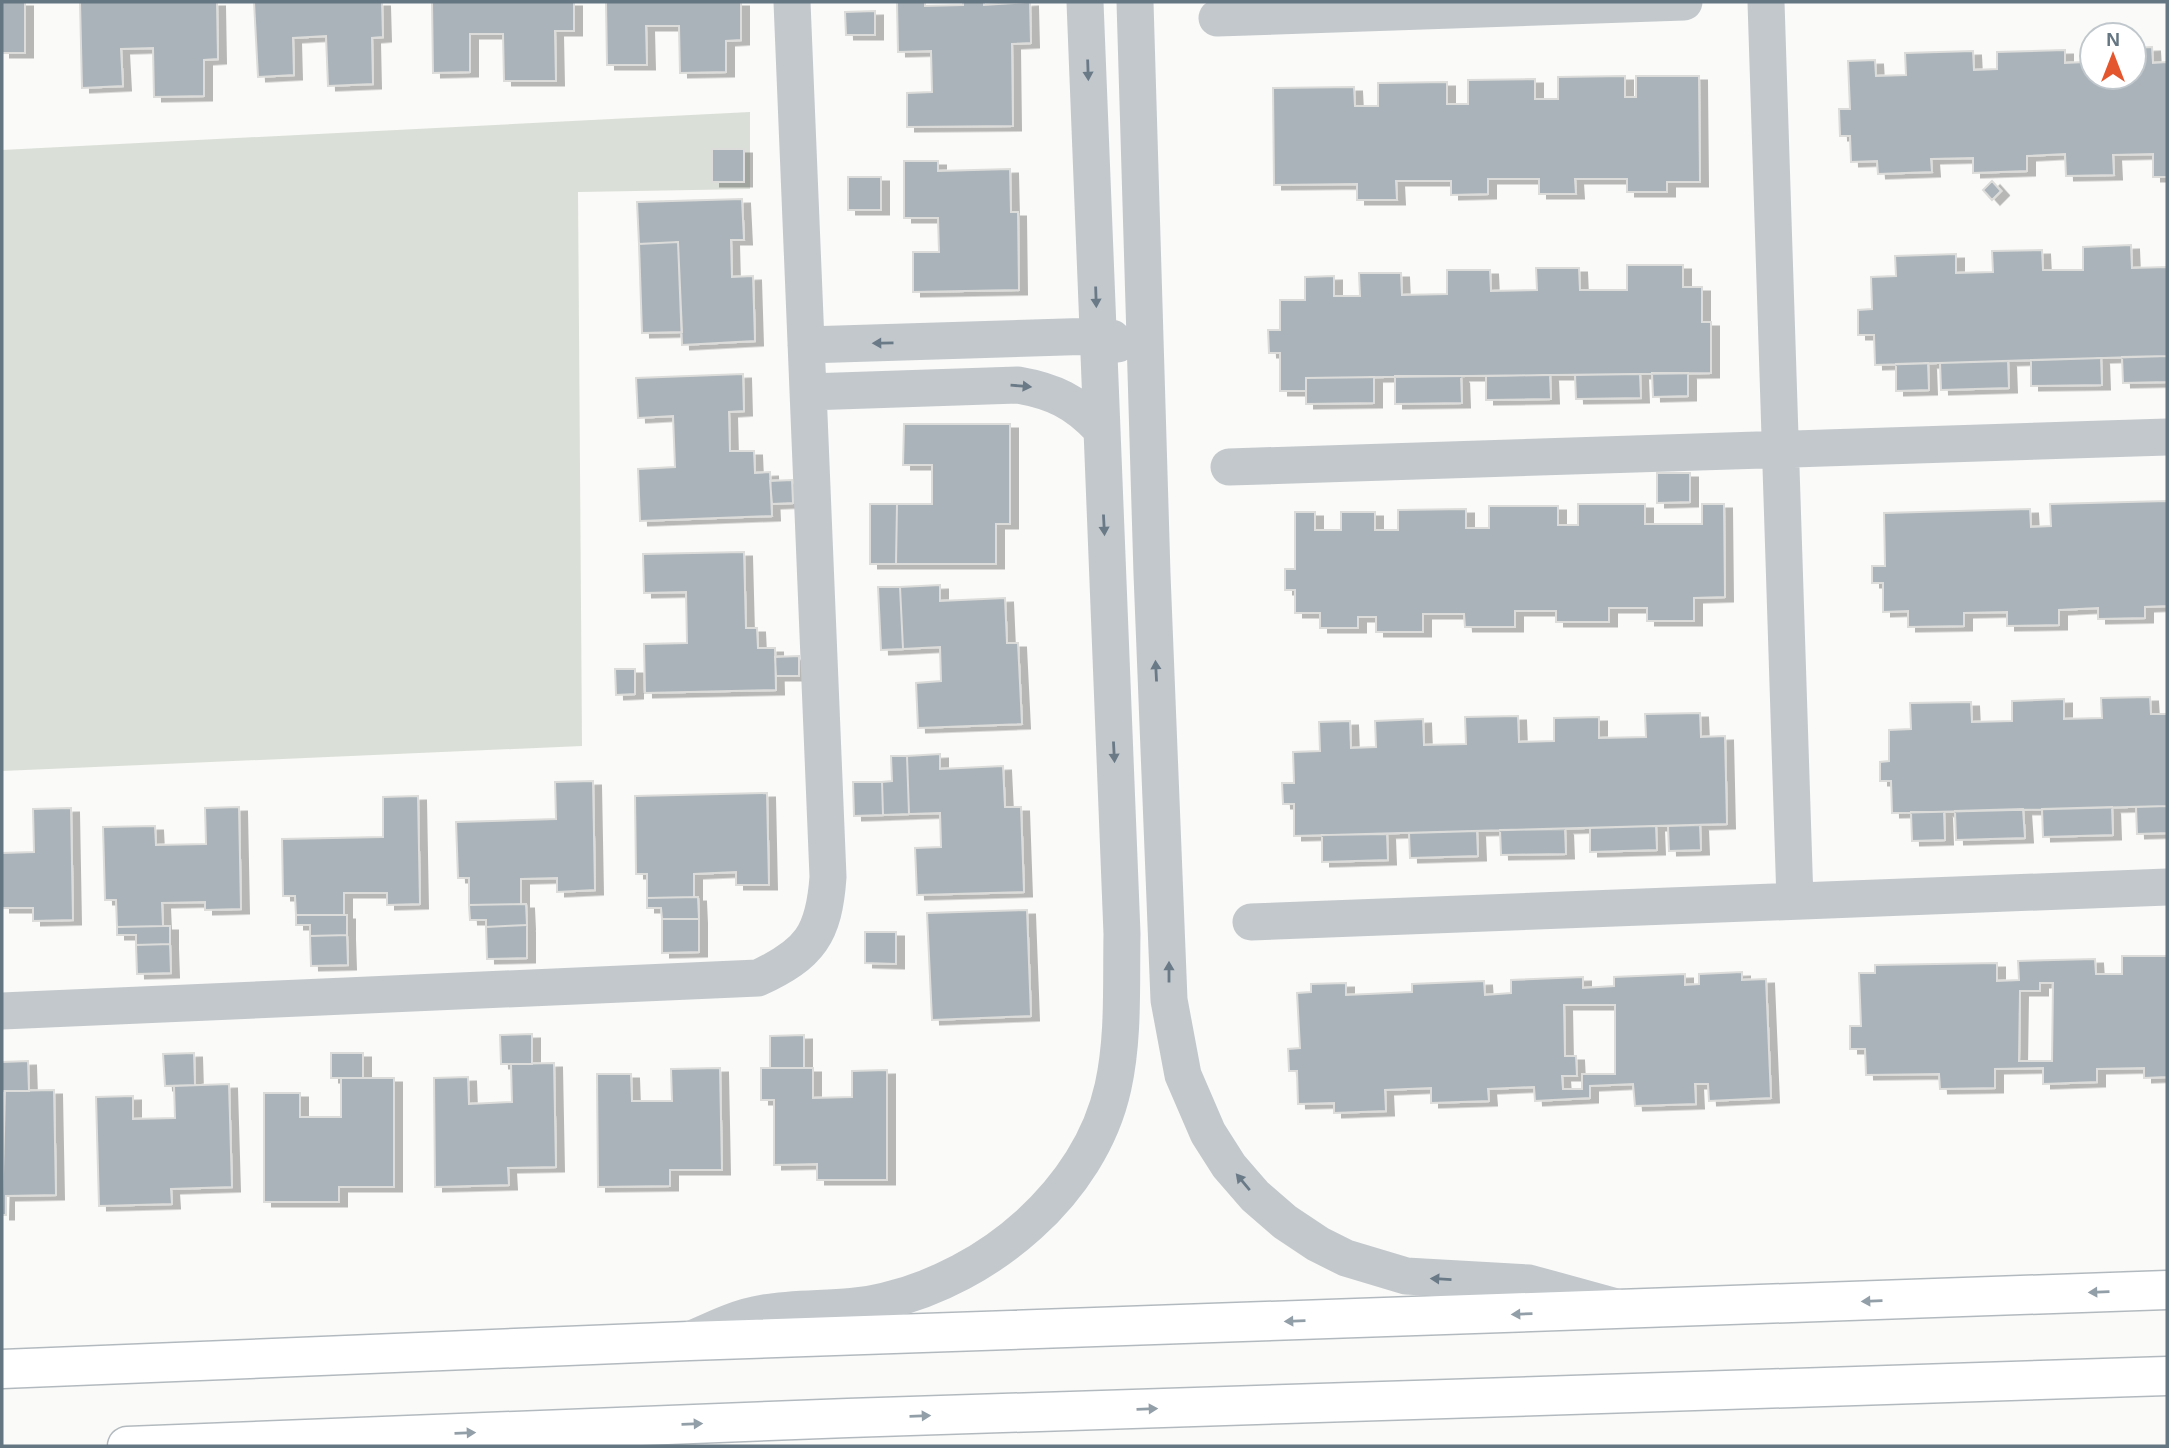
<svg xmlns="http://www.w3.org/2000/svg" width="2169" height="1448" viewBox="0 0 2169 1448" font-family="Arial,sans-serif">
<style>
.green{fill:#dadfd7}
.building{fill:#aab3b9;stroke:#dcdcda;stroke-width:2;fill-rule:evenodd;filter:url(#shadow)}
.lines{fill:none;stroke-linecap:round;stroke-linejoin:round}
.secondary-casing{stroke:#b3babf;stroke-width:41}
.street{stroke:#c3c8cc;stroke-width:37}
.secondary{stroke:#fff;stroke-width:38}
.oneway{fill:#6a7a87}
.oneway2{fill:#939fa8}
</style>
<defs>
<filter id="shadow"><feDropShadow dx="8" dy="4.5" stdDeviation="0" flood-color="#0004"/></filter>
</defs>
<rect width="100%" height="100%" fill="#fafaf8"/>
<path class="green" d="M 750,112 L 750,189 L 578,192 L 582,746 L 2,771 L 2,150 Z"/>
<path class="building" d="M 2,2 L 25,2 L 25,53 L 2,53 Z
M 80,2 L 217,2 L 218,59 L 204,60 L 204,96 L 154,97 L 153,48 L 121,49 L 123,86 L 82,88 Z
M 254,2 L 382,2 L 383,37 L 372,38 L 373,84 L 328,86 L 326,36 L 293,38 L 294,75 L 258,77 Z
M 432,2 L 574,2 L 574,31 L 555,31 L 556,81 L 504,81 L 503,34 L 470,34 L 470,72 L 433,73 Z
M 606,2 L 741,2 L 741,40 L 726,41 L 726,72 L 680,73 L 679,26 L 646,26 L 647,65 L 607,65 Z
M 897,2 L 925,2 L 925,6 L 963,5 L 963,2 L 984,2 L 984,5 L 1030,2 L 1031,43 L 1012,44 L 1013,126 L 907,127 L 907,93 L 932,92 L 931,51 L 898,52 Z
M 875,11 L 875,35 L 846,35 L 845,12 Z
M 2152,47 L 2153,63 L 2167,62 L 2167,177 L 2153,177 L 2153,154 L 2113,155 L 2114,175 L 2066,176 L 2065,154 L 2027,156 L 2027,171 L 1973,173 L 1973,158 L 1931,159 L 1932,172 L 1878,174 L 1877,161 L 1851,162 L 1850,136 L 1840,136 L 1839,109 L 1850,109 L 1848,61 L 1875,60 L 1876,76 L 1906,75 L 1905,53 L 1973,51 L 1974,70 L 1997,69 L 1997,52 L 2065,50 L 2065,63 L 2084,62 L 2083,49 L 2092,49 L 2092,77 L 2134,77 L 2134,48 Z
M 1625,76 L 1625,97 L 1636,97 L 1636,76 L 1699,76 L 1700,182 L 1667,182 L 1667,192 L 1627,192 L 1627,179 L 1575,179 L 1576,194 L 1539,194 L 1539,179 L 1488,179 L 1488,194 L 1451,195 L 1451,181 L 1396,181 L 1397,200 L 1357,200 L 1357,184 L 1274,185 L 1273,88 L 1354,87 L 1355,106 L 1378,106 L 1378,83 L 1447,82 L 1447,104 L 1468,104 L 1468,80 L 1535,79 L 1535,99 L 1558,99 L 1558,77 Z
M 712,149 L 744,149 L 744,182 L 712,182 Z
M 904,161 L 938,161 L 938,171 L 1010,169 L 1011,212 L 1018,212 L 1019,290 L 913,292 L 913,252 L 939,252 L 938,218 L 904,218 Z
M 848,177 L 881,177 L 881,210 L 848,210 Z
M 1992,181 L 2001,191 L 1992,200 L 1983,190 Z
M 742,199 L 744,240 L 731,240 L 732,277 L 753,276 L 755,341 L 682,345 L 678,242 L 639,244 L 637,202 Z
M 678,242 L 682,332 L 642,333 L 639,244 Z
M 2131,245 L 2132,268 L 2167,267 L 2167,356 L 1875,365 L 1874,335 L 1858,335 L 1858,310 L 1872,309 L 1871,277 L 1896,276 L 1895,256 L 1956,254 L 1956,273 L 1993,272 L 1992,251 L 2042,250 L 2043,270 L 2083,270 L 2083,247 Z
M 1627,265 L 1683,265 L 1683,287 L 1702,287 L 1702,322 L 1711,322 L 1711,373 L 1306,378 L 1306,391 L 1280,391 L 1280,353 L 1269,353 L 1268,330 L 1280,330 L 1280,300 L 1305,300 L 1305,277 L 1334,276 L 1334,296 L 1360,296 L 1359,273 L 1401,273 L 1402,295 L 1447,294 L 1447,270 L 1490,270 L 1491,291 L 1537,290 L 1536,268 L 1579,268 L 1580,290 L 1627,290 Z
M 2167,356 L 2167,382 L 2123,383 L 2122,357 Z
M 2101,358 L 2102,385 L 2031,386 L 2031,360 Z
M 2008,361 L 2009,388 L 1941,390 L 1940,363 Z
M 1928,363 L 1929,390 L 1896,391 L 1896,364 Z
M 1652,373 L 1688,373 L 1688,396 L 1653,397 Z
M 743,374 L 744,411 L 729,412 L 730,451 L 754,451 L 755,473 L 770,472 L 772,516 L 640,521 L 638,469 L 675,467 L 673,416 L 638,418 L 636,378 Z
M 1640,374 L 1641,398 L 1576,399 L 1575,375 Z
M 1550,375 L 1551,399 L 1486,400 L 1486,376 Z
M 1395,376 L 1461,376 L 1462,403 L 1395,404 Z
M 1374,377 L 1374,403 L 1306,404 L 1306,378 Z
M 904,424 L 1010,424 L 1010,524 L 996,524 L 996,564 L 896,564 L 897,504 L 932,504 L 932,465 L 903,465 Z
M 1657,473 L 1690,473 L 1690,502 L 1657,503 Z
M 792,480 L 793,503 L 772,504 L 770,481 Z
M 2167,501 L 2167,606 L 2145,607 L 2145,618 L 2098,619 L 2098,608 L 2059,610 L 2059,625 L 2007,626 L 2007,612 L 1964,613 L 1964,626 L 1908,627 L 1908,611 L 1883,612 L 1883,583 L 1872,583 L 1872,566 L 1885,566 L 1884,513 L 2030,509 L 2031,527 L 2051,526 L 2050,504 Z
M 870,504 L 897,504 L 896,564 L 870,564 Z
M 1578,504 L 1645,504 L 1645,524 L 1702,524 L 1702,504 L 1724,504 L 1725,597 L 1694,598 L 1694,621 L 1647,621 L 1647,608 L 1609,608 L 1609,622 L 1556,622 L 1556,611 L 1515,611 L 1515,627 L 1465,627 L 1464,614 L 1423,614 L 1423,632 L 1376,632 L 1376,617 L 1358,617 L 1358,628 L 1320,628 L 1320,613 L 1295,613 L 1295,590 L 1285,590 L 1285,569 L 1295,569 L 1295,512 L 1315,512 L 1315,530 L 1341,530 L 1341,512 L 1375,512 L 1375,530 L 1398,530 L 1398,510 L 1466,509 L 1466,528 L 1489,528 L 1489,506 L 1558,506 L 1558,525 L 1578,525 Z
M 744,552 L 746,628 L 757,628 L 758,648 L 775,648 L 776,690 L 645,693 L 644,644 L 687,643 L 686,592 L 644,593 L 643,554 Z
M 940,585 L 940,601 L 1005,598 L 1007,643 L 1018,643 L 1022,724 L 918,728 L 916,683 L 941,681 L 940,647 L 903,649 L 900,587 Z
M 878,587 L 900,587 L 903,649 L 881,650 Z
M 799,656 L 799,676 L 776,676 L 775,657 Z
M 615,669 L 635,669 L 635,694 L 616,695 Z
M 2150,697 L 2151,714 L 2167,714 L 2167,806 L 1892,813 L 1891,781 L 1880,781 L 1880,762 L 1889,761 L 1889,730 L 1911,729 L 1910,703 L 1971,702 L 1972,722 L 2012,721 L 2012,701 L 2064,699 L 2064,719 L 2102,718 L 2101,698 Z
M 1700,713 L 1701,737 L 1725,736 L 1727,824 L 1294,836 L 1294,804 L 1283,804 L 1282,783 L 1294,783 L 1293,752 L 1320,751 L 1319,722 L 1350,721 L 1351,748 L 1376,747 L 1375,721 L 1423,719 L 1424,745 L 1466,744 L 1465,717 L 1518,716 L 1519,742 L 1554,741 L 1554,718 L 1599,717 L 1599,738 L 1646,737 L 1645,714 Z
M 940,754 L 940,769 L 1003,766 L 1005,807 L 1021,807 L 1024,892 L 917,895 L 915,848 L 941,847 L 940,813 L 909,814 L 907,756 Z
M 891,756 L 907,756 L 909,814 L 883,815 L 882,782 L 892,781 Z
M 593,781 L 595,890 L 557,892 L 557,878 L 521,879 L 521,904 L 469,905 L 469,878 L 458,878 L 456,822 L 556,819 L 555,782 Z
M 853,782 L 882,782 L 883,815 L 854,816 Z
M 767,793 L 769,885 L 736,885 L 736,872 L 694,874 L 694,897 L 647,898 L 647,874 L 636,874 L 635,796 Z
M 418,796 L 420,904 L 387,905 L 387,893 L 344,893 L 344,915 L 296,915 L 295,896 L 283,896 L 282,839 L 383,837 L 383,797 Z
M 2167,806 L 2167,833 L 2137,834 L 2136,807 Z
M 239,807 L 241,909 L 205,910 L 205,902 L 162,903 L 163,926 L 117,927 L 116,900 L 105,900 L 103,827 L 155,826 L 156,845 L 206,844 L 205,808 Z
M 2112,807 L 2113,835 L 2043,837 L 2042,809 Z
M 71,808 L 73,920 L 33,921 L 33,908 L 2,908 L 2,853 L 34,852 L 33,809 Z
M 2023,809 L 2025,838 L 1956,840 L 1955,811 Z
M 1911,812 L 1944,812 L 1945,840 L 1912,841 Z
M 1700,825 L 1701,850 L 1669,851 L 1668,826 Z
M 1656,826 L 1657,850 L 1590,852 L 1590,828 Z
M 1565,829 L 1566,854 L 1501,855 L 1500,830 Z
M 1477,831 L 1478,856 L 1410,858 L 1409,833 Z
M 1387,834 L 1388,860 L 1322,862 L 1322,835 Z
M 698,897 L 699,919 L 662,919 L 661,908 L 647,908 L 647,898 Z
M 526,904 L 527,925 L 486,927 L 486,920 L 470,920 L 469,905 Z
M 1027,910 L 1031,1016 L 932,1020 L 927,913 Z
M 296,915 L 347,915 L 347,935 L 310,936 L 310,925 L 296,925 Z
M 662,919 L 699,919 L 699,952 L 662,953 Z
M 527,925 L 527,958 L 487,959 L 486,927 Z
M 163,926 L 170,926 L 170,944 L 136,945 L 136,935 L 117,935 L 117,927 Z
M 865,932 L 896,932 L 896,964 L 865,963 Z
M 347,935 L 348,965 L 311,966 L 310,936 Z
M 170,944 L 171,973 L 137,974 L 136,945 Z
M 2122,956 L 2167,956 L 2167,1077 L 2144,1078 L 2144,1068 L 2097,1069 L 2097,1082 L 2043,1084 L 2043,1068 L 1995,1069 L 1995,1088 L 1940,1089 L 1939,1074 L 1866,1075 L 1865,1049 L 1850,1049 L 1850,1026 L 1861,1026 L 1859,973 L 1875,973 L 1875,965 L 1997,963 L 1997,981 L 2019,980 L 2018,961 L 2095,959 L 2096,974 L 2122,974 ZM 2040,983 L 2053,983 L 2052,1061 L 2019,1061 L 2020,991 L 2040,991 Z
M 1742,972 L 1742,980 L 1766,979 L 1771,1098 L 1709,1101 L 1708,1084 L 1695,1084 L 1696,1104 L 1635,1106 L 1633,1084 L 1590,1086 L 1590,1098 L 1535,1101 L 1534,1087 L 1488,1089 L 1489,1101 L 1431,1103 L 1431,1088 L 1385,1090 L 1386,1111 L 1334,1113 L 1334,1103 L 1298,1104 L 1297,1071 L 1289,1071 L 1288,1049 L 1300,1048 L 1297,993 L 1311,992 L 1311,984 L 1346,983 L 1346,995 L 1412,992 L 1412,984 L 1484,981 L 1485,995 L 1511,993 L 1511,980 L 1583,977 L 1583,988 L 1614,986 L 1614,977 L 1685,974 L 1685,985 L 1699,984 L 1699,974 ZM 1564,1005 L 1615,1005 L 1615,1074 L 1582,1074 L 1582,1089 L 1563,1089 L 1562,1076 L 1577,1076 L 1576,1056 L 1565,1056 Z
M 532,1034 L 532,1064 L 501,1064 L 500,1035 Z
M 804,1035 L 804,1068 L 770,1068 L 770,1036 Z
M 194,1053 L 195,1085 L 165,1086 L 163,1054 Z
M 331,1053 L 363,1053 L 363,1078 L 331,1078 Z
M 28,1061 L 29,1091 L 2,1091 L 2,1062 Z
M 554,1063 L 556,1167 L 508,1168 L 509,1185 L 435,1187 L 434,1078 L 468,1077 L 469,1104 L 512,1102 L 511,1064 Z
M 720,1068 L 722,1170 L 670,1170 L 670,1186 L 598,1187 L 597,1074 L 631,1074 L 632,1101 L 672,1101 L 671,1069 Z
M 761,1068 L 813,1068 L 813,1098 L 852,1097 L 852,1071 L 887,1070 L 887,1180 L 817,1180 L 817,1164 L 774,1165 L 774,1100 L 761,1100 Z
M 341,1078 L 394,1078 L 394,1187 L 339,1187 L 339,1202 L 264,1202 L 264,1093 L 300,1093 L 300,1117 L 341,1117 Z
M 229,1084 L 232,1187 L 171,1189 L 172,1204 L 99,1206 L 96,1097 L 133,1096 L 133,1119 L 175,1118 L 174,1086 Z
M 54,1090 L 56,1195 L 6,1196 L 6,1215 L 2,1215 L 5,1091 Z"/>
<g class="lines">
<defs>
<path id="secondary" d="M 2,1369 L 689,1341 L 2167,1290
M 127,1446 L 848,1418 L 2167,1376"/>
</defs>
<use href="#secondary" class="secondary-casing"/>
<path class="street" d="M 1135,2 L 1152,574 L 1169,1000 L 1183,1075 L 1208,1133 L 1229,1166 L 1255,1196 L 1285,1222 L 1318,1244 L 1346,1258 L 1406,1276 L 1529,1283 L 1613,1306
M 1766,2 L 1795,901
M 1217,18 L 1684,2
M 806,345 L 1097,336 L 1112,338 L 1118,344
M 808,392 L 1018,385 C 1053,391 1076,402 1100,428
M 1229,467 L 2167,437
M 1251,922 L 2167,887
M 2,1011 L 758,978 C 810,954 824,934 828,877 L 792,2
M 690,1340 C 714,1329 738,1317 764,1313 C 804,1306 845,1311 885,1301 C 988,1277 1090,1192 1113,1087 C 1124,1037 1121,985 1122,934 L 1085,2"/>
<use href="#secondary" class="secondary"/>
</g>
<defs><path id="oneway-solid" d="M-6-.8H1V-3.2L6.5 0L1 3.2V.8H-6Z" transform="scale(1.75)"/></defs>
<g class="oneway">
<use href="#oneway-solid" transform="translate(1088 70) rotate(88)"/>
<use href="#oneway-solid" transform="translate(1096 297) rotate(88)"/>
<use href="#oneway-solid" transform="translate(883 343) rotate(179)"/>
<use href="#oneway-solid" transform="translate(1021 386) rotate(5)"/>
<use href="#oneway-solid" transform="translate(1104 525) rotate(87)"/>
<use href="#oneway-solid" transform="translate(1156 671) rotate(-93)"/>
<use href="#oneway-solid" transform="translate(1114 752) rotate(87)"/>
<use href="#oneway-solid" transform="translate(1169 972) rotate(-90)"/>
<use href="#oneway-solid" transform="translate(1243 1182) rotate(-130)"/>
<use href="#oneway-solid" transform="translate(1441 1279) rotate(-177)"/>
</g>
<g class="oneway2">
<use href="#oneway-solid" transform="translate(2099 1292) rotate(178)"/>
<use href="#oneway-solid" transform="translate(1872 1301) rotate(178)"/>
<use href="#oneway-solid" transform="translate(1522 1314) rotate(178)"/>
<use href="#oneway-solid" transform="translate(1295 1321) rotate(178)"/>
<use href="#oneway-solid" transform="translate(1147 1409) rotate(-2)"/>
<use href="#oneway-solid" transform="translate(920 1416) rotate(-2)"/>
<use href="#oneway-solid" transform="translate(692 1424) rotate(-2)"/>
<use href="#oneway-solid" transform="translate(465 1433) rotate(-2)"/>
</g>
<rect width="2169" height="1448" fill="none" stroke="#657683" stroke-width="7"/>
<g transform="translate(2113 56)"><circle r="33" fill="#ffffff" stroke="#c1c8cd" stroke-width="2"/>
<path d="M0-5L12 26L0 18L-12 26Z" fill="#e4572e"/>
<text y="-10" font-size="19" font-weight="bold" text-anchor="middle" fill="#657683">N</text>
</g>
</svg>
